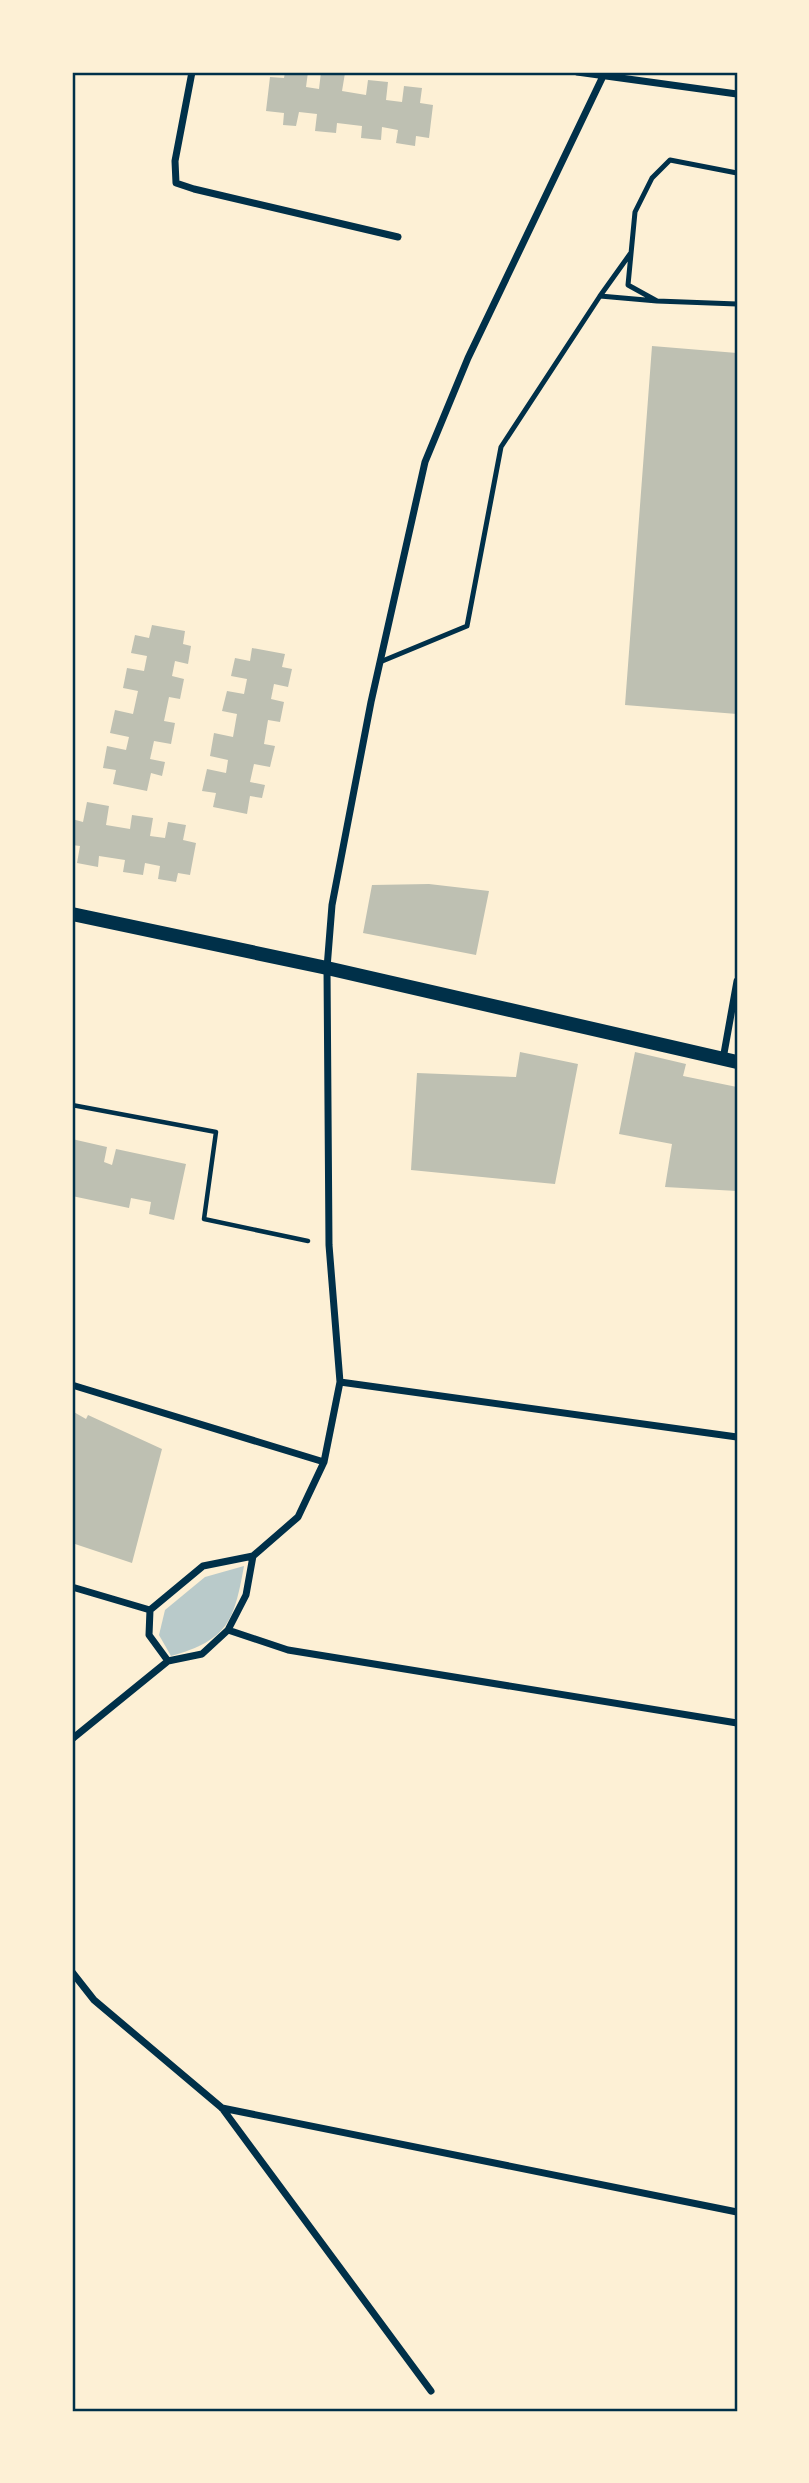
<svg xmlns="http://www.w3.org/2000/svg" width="809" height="2483" viewBox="0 0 809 2483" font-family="Inter,sans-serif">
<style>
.green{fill:#b9caca}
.building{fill:#bec0b2}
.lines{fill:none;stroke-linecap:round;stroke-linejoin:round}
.path{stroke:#003049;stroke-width:4.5}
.service{stroke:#003049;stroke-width:5}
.minor{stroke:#003049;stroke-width:7}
.secondary{stroke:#003049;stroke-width:14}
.neatline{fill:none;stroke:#003049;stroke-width:2.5}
</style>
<rect width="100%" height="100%" fill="#fdf0d5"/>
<path class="green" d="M 244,1566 C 234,1621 228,1640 171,1656 L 159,1635 L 165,1610 L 205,1577 Z"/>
<path class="building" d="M 285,72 L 308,72 L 306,87 L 319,89 L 321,72 L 345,73 L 342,91 L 366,95 L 368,80 L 388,82 L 386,100 L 402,102 L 404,86 L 422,88 L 420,103 L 433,105 L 429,138 L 416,136 L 415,146 L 396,143 L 398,130 L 382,127 L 381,140 L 361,138 L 362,126 L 337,123 L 336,133 L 315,131 L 317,114 L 299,112 L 296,126 L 283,125 L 284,113 L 266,111 L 270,77 L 284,78 Z
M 652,346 L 737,353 L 737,714 L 625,705 Z
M 152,625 L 185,631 L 183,644 L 191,646 L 188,664 L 175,661 L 172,676 L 184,679 L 180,699 L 169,697 L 164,721 L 175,723 L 171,744 L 154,741 L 150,759 L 165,762 L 162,776 L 151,773 L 147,791 L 113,784 L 116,770 L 103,768 L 107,746 L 126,750 L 129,737 L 110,733 L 115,710 L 133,714 L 138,691 L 123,688 L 127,668 L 144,671 L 147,656 L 131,653 L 135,635 L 149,638 Z
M 252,648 L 285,654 L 282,667 L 292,669 L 288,687 L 274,684 L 271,699 L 284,702 L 280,722 L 268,720 L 264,744 L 275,746 L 270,767 L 254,764 L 250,782 L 265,785 L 262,798 L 250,796 L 247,814 L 213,807 L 216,793 L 202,791 L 207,769 L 226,773 L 228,760 L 210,756 L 214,733 L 233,737 L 237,714 L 222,711 L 227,691 L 244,694 L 247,679 L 231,676 L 235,658 L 250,661 Z
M 87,802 L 109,806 L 106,825 L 130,829 L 132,815 L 153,818 L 150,836 L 165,838 L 168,822 L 186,825 L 183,840 L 196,843 L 190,875 L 178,873 L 176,882 L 158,879 L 160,866 L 145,863 L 143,875 L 123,872 L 125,860 L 99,856 L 98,867 L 77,863 L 80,846 L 72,845 L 72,819 L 83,822 Z
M 429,884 L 489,891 L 476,955 L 363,933 L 372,885 Z
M 520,1052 L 578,1064 L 555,1184 L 411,1170 L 417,1073 L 516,1077 Z
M 635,1052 L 686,1064 L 683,1076 L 737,1087 L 737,1191 L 665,1187 L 672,1144 L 619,1134 Z
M 72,1139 L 107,1147 L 104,1162 L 112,1165 L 116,1149 L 186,1164 L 174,1220 L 149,1214 L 151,1202 L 131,1198 L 129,1208 L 72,1196 Z
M 72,1411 L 86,1419 L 88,1415 L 162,1449 L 132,1563 L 72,1543 Z"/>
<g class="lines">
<path class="path" d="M 72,1105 L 216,1132 L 204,1219 L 308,1241"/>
<path class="service" d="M 737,173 L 670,160 L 652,178 L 635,212 L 628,285 L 657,301 L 737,304
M 600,296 L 630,254
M 380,662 L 467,626 L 501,447 L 600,296 L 657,301"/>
<path class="minor" d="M 192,72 L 175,161 L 176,183 L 194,189 L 398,237
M 577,72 L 737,94
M 723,1059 L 737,981
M 340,1382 L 737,1437
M 72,1385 L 324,1462
M 72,1587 L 150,1610
M 228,1630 L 288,1650 L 737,1723
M 168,1661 L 149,1635 L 150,1610 L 203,1566 L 253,1556 L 298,1517 L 324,1462 L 340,1382 L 329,1245 L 327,968 L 332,905 L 371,702 L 425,462 L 468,358 L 605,72
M 72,1739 L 168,1661 L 202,1654 L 228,1630 L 246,1595 L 253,1556
M 72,1972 L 94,2000 L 222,2108 L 431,2391
M 222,2108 L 737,2212"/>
<path class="secondary" d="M 72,914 L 327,968 L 737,1062"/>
</g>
<rect width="809" height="2483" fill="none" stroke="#fdf0d5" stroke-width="147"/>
<rect x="74" y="74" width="662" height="2336" class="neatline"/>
</svg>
